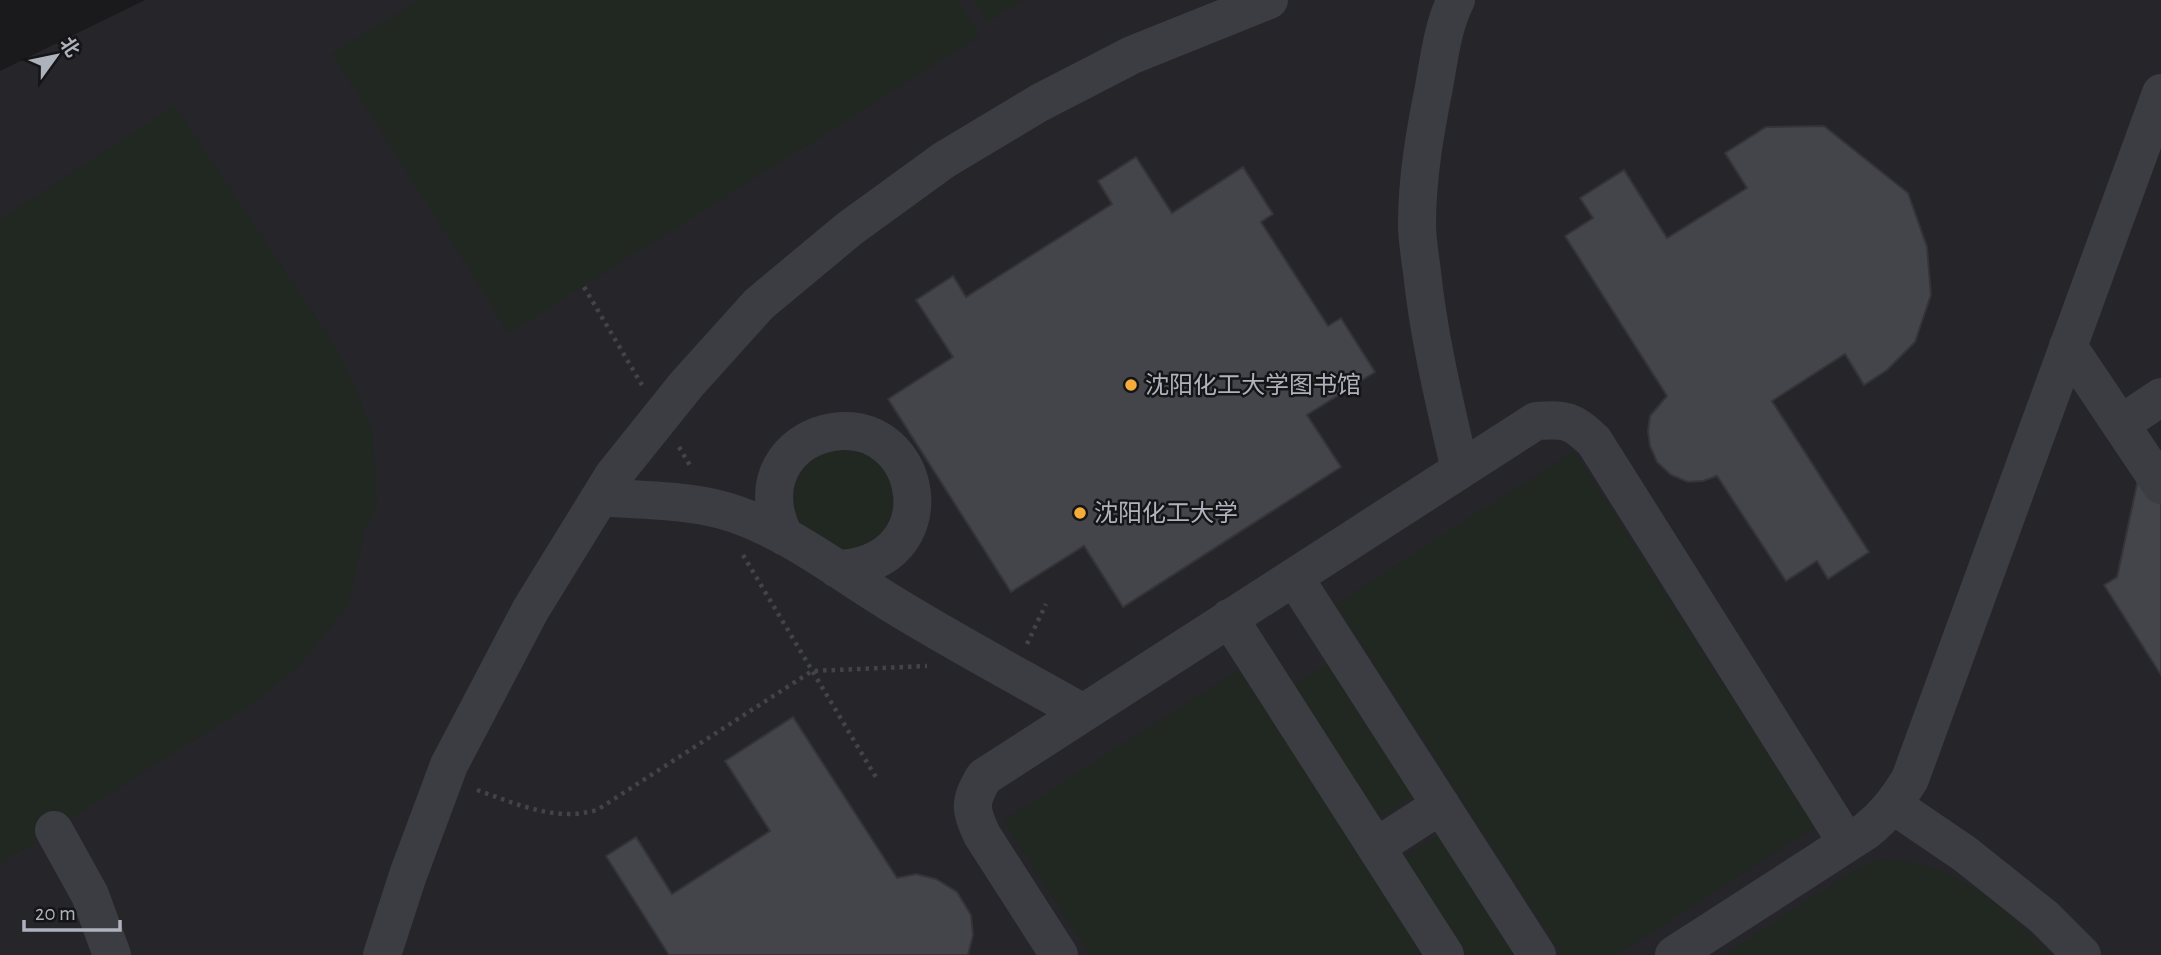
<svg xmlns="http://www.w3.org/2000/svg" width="2161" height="955" viewBox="0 0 2161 955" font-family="'Alegreya Sans','Noto Sans SC',sans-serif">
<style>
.built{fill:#26262a}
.green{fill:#202821}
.building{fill:#44454a;stroke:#343439;stroke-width:2}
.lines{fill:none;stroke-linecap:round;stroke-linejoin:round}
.path{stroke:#414449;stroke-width:4.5;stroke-dasharray:3.5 5;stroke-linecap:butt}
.street{stroke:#3b3d42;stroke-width:38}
.poi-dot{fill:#f6ac39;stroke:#151518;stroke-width:2.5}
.labels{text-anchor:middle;stroke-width:5;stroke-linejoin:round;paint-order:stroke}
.poi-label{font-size:24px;fill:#adb2bc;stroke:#151518;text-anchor:start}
</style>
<rect width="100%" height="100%" fill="#1a1a1d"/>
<path class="built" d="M 145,0 L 2161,0 L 2161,955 L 0,955 L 0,71 Z"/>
<path class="green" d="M 418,0 L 957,0 L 980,36 L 509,333 L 332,54 Z
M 974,0 L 1023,0 L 988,22 Z
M 175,106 L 338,350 L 357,391 L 373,434 L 377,504 L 364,533 L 349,604 L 302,663 L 260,698 L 0,864 L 0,219 Z
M794 499a50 50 0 1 1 100 0a50 50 0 1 1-100 0Z
M 1574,451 L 1815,827 L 1616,955 L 1562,955 L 1336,604 Z
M 1332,661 L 1417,794 L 1378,819 L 1293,685 Z
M 1241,668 L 1425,955 L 1090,955 L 1003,821 Z
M 1441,834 L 1518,955 L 1463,955 L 1402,858 Z
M 1882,859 C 1954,860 2004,908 2053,955 L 1723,955 L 1861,866 Z"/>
<path class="building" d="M 1824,126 L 1908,193 L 1927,247 L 1931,295 L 1915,342 L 1887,370 L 1864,385 L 1845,354 L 1772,401 L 1869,552 L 1828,579 L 1817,561 L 1786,581 L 1717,476 L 1703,481 L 1688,482 L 1671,475 L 1657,462 L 1650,446 L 1648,431 L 1650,416 L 1667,396 L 1565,236 L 1593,218 L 1580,198 L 1624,170 L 1667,238 L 1747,188 L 1725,153 L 1766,127 Z
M 1136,157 L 1172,213 L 1243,167 L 1273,214 L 1261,222 L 1328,326 L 1341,318 L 1375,372 L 1307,415 L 1341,467 L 1123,607 L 1084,546 L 1011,592 L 888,399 L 953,357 L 916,300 L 953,276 L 966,297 L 1112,204 L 1098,181 Z
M 2140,470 L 2161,501 L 2161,675 L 2104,585 L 2117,577 Z
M 793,717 L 897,878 L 916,874 L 936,879 L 957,892 L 971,915 L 973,935 L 968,955 L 669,955 L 606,856 L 636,837 L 672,894 L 770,831 L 725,761 Z"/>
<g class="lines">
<path class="path" d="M 584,287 L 642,385
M 679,447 L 692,469
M 743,555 L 877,779
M 1027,644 L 1046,604
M 477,790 C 517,804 555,822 597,810 L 812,671 L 927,666"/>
<path class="street" d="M 1456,0 C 1443,25 1439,59 1434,87 C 1425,132 1417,178 1417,224 C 1417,240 1420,256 1422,272 C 1429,339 1445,404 1460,470
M 2068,346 L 2161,485
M 2121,424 L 2161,397
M 600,497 C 637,500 687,500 722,510 C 781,526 837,570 889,602 C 952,641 1018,676 1083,713
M 785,537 C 772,514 769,484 785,461 C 796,445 814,435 833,432 C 924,418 951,564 837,569
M 1294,577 L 1537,955
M 1229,618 L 1445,955
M 1893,805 L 1965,854 L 2044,917 L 2082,955
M 54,830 L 90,895 L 112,955
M 1376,847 L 1441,805
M 382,955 L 408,875 L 449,765 L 531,609 L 613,476 L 686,385 L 759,304 L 849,229 L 944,160 L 1039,103 L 1132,55 L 1269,0
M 1059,955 L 982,835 C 970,809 969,802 984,777 L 1536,421 C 1566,419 1572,420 1594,441 L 1847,843
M 1674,955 L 1866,831 C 1885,816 1897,800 1910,779 L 2161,93"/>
</g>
<g class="poi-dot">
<circle cx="1131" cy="385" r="7"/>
<circle cx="1080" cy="513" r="7"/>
</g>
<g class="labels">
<g class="poi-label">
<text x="1145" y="393">沈阳化工大学图书馆</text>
<text x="1094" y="521">沈阳化工大学</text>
</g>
</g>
<g transform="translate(56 56) rotate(57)" stroke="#151518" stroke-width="5" paint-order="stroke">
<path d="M0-5L12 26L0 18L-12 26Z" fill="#adb2bc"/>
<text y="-10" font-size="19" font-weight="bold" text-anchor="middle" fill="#adb2bc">北</text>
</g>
<path d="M24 920v10h96v-10" fill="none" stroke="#adb2bc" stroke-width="3.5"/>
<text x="35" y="920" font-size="21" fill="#adb2bc" stroke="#151518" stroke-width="5" paint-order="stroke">20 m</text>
</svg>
